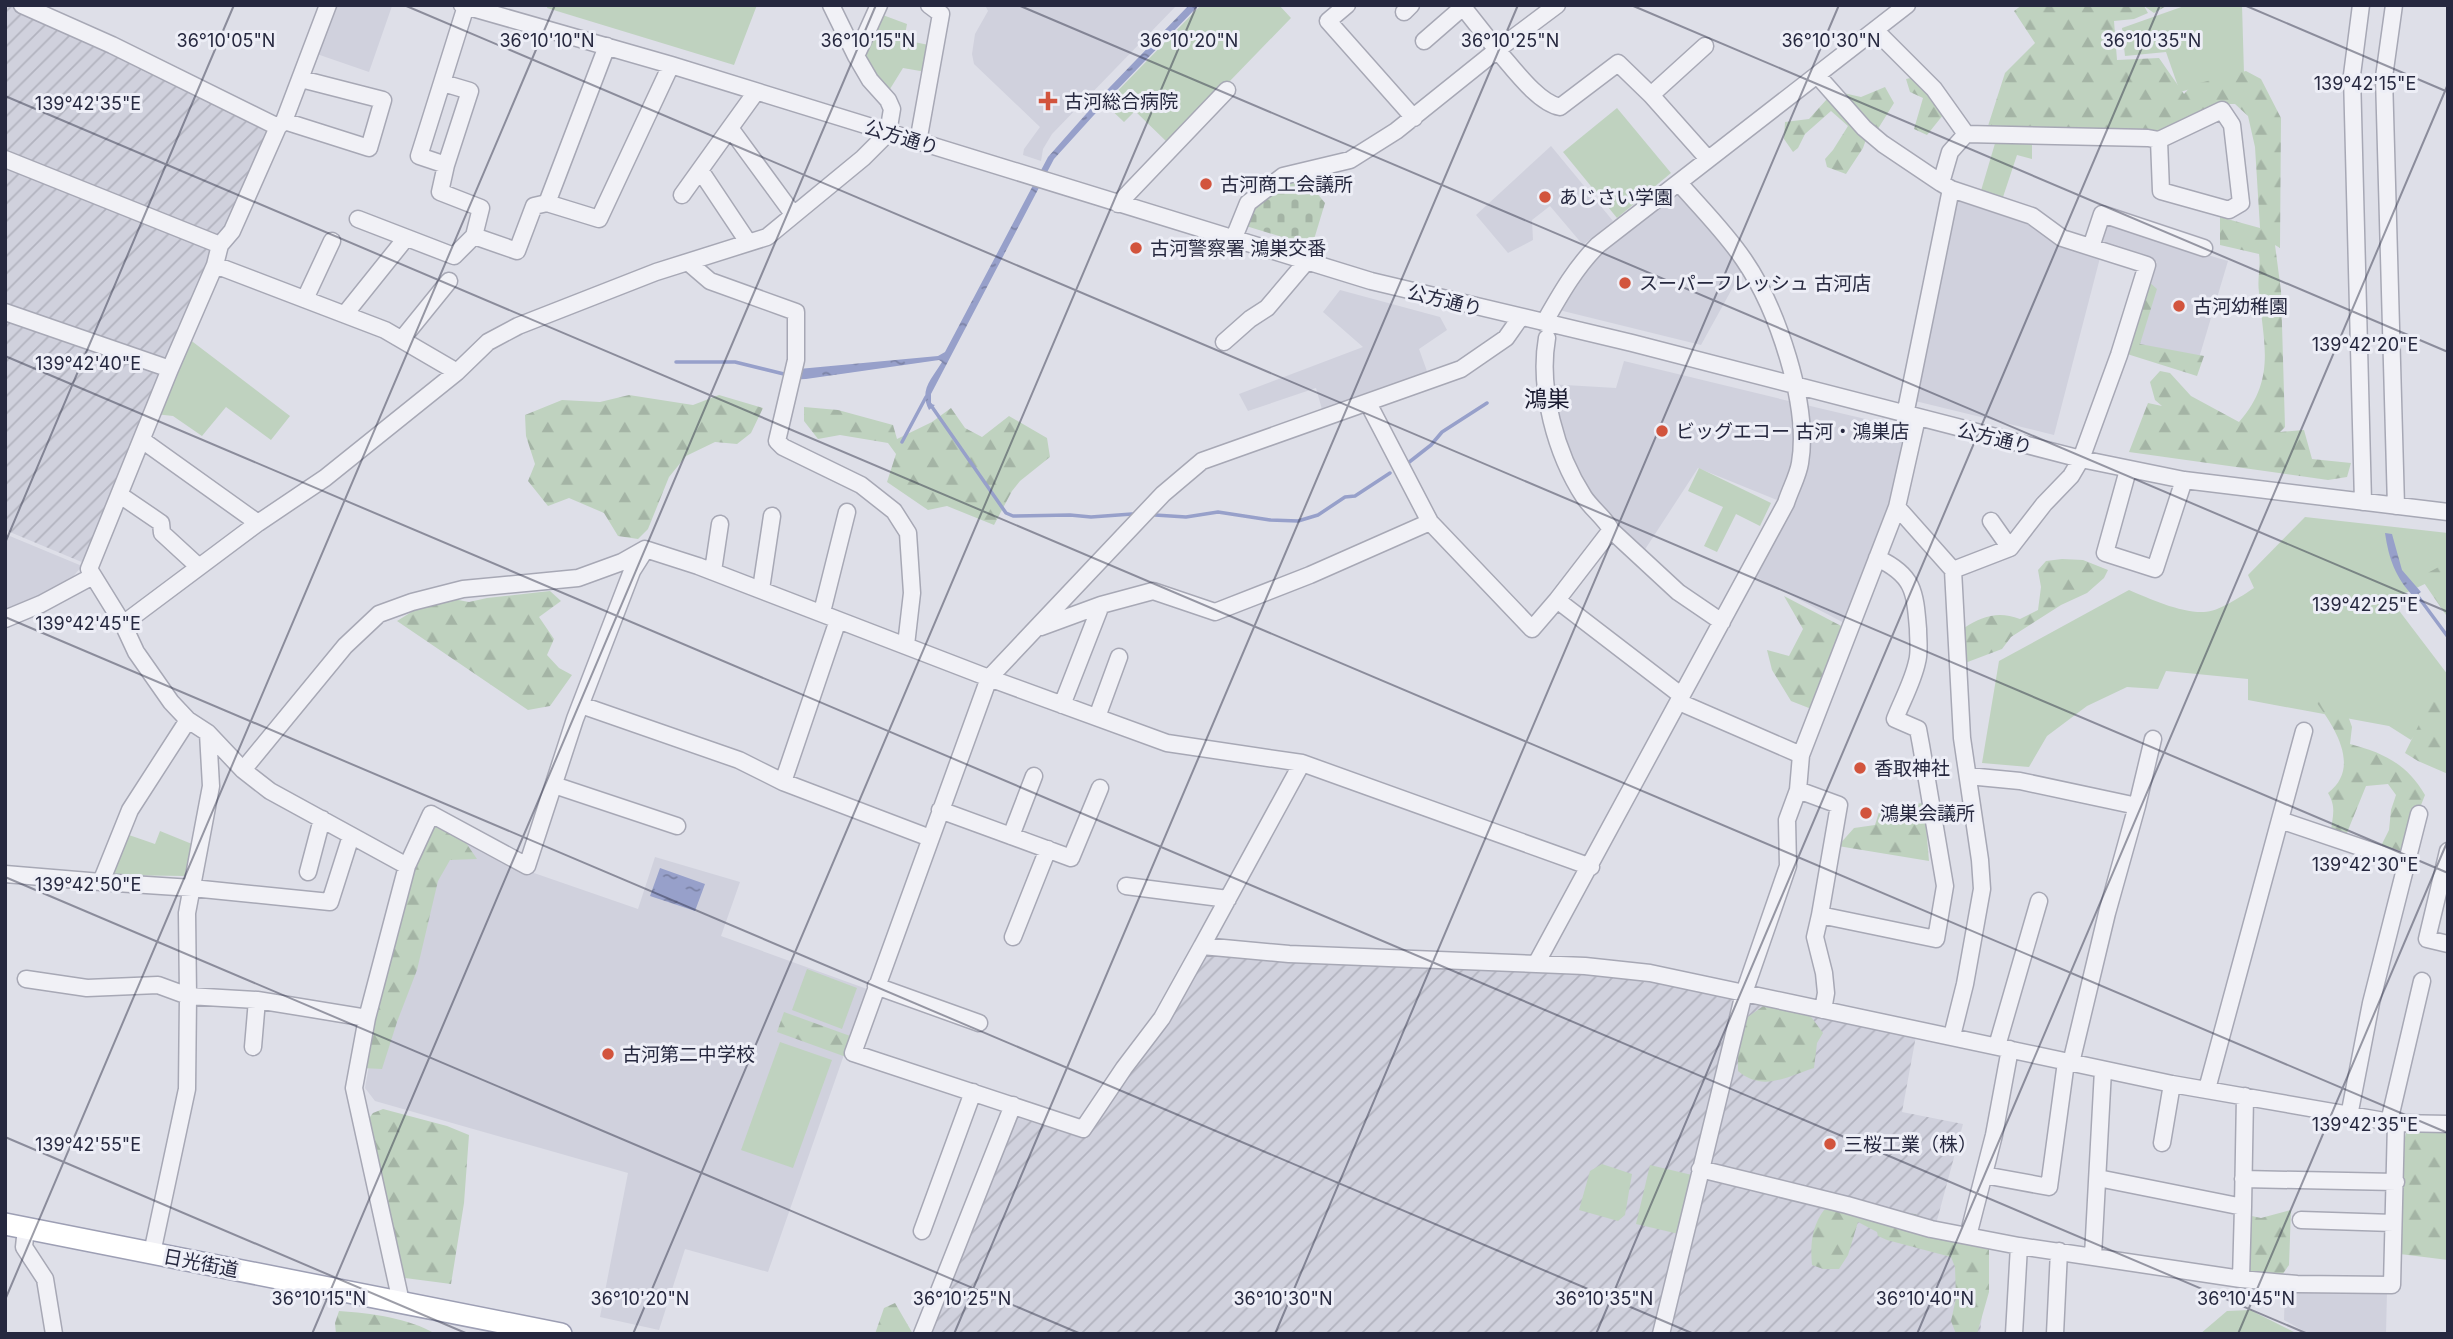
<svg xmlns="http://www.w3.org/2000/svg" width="2453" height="1339" viewBox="0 0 2453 1339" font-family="Inter,'Noto Sans JP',sans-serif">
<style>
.built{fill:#d0d1dd}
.industrial{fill:url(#industrial-furrows)}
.green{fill:#bfd2bf}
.forest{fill:url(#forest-firs)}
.cemetery{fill:url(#cemetery-stones)}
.water{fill:url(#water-ripples)}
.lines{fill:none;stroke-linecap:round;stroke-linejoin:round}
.stream{stroke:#97a0ca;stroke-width:3.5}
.minor-casing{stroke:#a7a8b5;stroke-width:19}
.major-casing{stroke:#9d9fb4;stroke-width:24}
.minor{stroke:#f1f1f6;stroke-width:16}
.major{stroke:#fff;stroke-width:21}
.ticks{fill:none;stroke:#26283f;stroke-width:2;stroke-opacity:0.45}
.poi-dot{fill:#d2543d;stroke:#edeef6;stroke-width:2.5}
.labels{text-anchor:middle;stroke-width:6;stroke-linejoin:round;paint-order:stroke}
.poi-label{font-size:19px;fill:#26283f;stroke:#edeef6;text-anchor:start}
.street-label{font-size:19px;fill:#26283f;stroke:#edeef6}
.quarter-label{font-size:23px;fill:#191a30;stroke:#edeef6}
.ticks-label{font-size:18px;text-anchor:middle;fill:#26283f;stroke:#edeef6;stroke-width:6;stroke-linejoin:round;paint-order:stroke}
</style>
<defs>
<pattern id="industrial-furrows" width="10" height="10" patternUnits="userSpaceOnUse" patternTransform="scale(1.75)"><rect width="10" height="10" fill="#d0d1dd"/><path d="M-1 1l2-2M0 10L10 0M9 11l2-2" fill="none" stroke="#b2b3bf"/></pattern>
<pattern id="forest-firs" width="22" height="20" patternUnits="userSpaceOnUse" patternTransform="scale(1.75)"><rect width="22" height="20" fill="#bfd2bf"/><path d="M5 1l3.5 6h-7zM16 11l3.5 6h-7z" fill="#a4b4a5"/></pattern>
<pattern id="cemetery-stones" width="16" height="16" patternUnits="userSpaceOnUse" patternTransform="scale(1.75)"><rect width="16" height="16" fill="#bfd2bf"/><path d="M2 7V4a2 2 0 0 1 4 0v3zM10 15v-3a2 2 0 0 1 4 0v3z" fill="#a4b4a5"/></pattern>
<pattern id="water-ripples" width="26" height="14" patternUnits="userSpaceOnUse" patternTransform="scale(1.75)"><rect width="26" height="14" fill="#97a0ca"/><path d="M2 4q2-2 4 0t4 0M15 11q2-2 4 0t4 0" fill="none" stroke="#7b82a5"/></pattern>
</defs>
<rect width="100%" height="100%" fill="#dedfe8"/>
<path class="built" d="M 331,5 L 392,6 L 369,72 L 314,53 Z
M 985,5 L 1177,5 L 1052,134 L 1043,149 L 1041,161 L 1023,155 L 1024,149 L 1040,127 L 974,64 L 972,54 L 975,34 L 988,11 Z
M 1551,146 L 1613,221 L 1583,245 L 1550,206 L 1532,220 L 1533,240 L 1508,253 L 1476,215 Z
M 1680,191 L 1743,269 L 1701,345 L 1559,310 L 1572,281 L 1606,244 Z
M 1954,195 L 2029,220 L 2101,254 L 2054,435 L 1911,400 Z
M 2106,225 L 2228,261 L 2196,368 L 2132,349 L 2157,262 L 2100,245 Z
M 1340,290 L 1440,317 L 1447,330 L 1419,349 L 1428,374 L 1323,413 L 1316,388 L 1248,411 L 1239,394 L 1363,347 L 1323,312 Z
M 1624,361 L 1797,403 L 1797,462 L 1782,502 L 1698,468 L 1644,551 L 1619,527 L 1590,494 L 1574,465 L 1565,444 L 1548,384 L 1616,388 Z
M 1806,405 L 1912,430 L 1894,506 L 1848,625 L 1754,576 L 1790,507 Z
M 5,534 L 82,566 L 65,586 L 5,613 Z
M 436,829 L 534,873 L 638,909 L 655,857 L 740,882 L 721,936 L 867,989 L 768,1272 L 685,1249 L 659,1330 L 600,1317 L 628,1173 L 375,1101 L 365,1088 L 377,1020 Z
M 2285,1287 L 2387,1291 L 2386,1334 L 2309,1334 L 2284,1320 Z"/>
<path class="industrial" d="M 5,5 L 14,5 L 274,128 L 228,227 L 218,239 L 5,156 Z
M 5,165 L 214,249 L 167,364 L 5,309 Z
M 5,319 L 161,372 L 84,563 L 5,530 Z
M 1206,953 L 1506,968 L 1645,979 L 1735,999 L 1657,1334 L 929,1334 L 1018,1109 L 1084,1131 Z
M 1748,1000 L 1916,1036 L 1902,1112 L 1963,1124 L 1936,1224 L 1709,1163 Z
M 1704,1174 L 1989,1247 L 1980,1334 L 1677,1334 L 1668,1330 Z"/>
<path class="green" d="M 548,5 L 757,5 L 734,65 L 547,8 Z
M 1201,5 L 1279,5 L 1291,18 L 1169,144 L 1135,111 L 1124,122 L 1105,104 Z
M 2187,5 L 2242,5 L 2244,74 L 2180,92 L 2166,52 L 2125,56 L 2122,28 Z
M 880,14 L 907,24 L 904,40 L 929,45 L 926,72 L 903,68 L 890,89 L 877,75 L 862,52 Z
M 1617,108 L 1671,173 L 1617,218 L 1563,152 Z
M 1996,140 L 2032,141 L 2032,159 L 2017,155 L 2002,200 L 1980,194 Z
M 189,339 L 290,416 L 271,440 L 226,407 L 202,436 L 173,416 L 155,414 Z
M 1699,468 L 1771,503 L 1760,526 L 1736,514 L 1717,552 L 1704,546 L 1723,507 L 1688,491 Z
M 2305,517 L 2448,533 L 2448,573 L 2391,600 L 2448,675 L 2448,691 L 2411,740 L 2389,726 L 2248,700 L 2248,679 L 2166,671 L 2158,689 L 2127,687 L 2087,706 L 2047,736 L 2029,767 L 1982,763 L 1999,661 L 2129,590 C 2150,599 2181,613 2204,612 C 2218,612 2242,596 2254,588 L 2248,575 Z
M 160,831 L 192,844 L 186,876 L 110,875 L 126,834 L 155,844 Z
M 807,969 L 857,988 L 842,1029 L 792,1010 Z
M 780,1042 L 832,1060 L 793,1168 L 741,1150 Z
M 1602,1164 L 1632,1174 L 1625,1215 L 1618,1221 L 1579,1210 L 1590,1171 Z
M 1650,1165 L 1692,1175 L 1679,1234 L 1636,1224 Z
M 2250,1310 L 2298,1334 L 2200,1334 L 2227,1311 Z"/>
<path class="forest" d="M 2022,5 L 2168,5 L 2154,13 L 2144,6 L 2148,13 L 2134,19 L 2114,21 L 2117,60 L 2159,58 L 2184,94 L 2192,85 L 2246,71 L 2261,79 L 2281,118 L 2280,248 L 2275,245 L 2281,291 L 2285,427 L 2280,432 L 2304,430 L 2312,459 L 2351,463 L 2347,477 L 2328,480 L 2129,452 L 2148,403 L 2162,406 L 2155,400 L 2150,382 L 2160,371 L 2170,373 L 2191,396 L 2239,422 C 2277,379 2263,343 2259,292 C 2257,279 2261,267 2259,254 L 2220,245 L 2220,217 L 2260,228 L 2255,147 L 2248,116 L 2235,104 L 2222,104 L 2162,134 L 1988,126 L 2005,73 L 2035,43 L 2014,11 Z
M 1915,77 L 1943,115 L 1927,135 L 1914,129 L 1923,98 L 1910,92 L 1906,79 Z
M 1885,87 L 1894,103 L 1876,132 L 1839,92 L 1861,97 Z
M 1827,92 L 1870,128 L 1863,148 L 1846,174 L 1827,167 L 1825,159 L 1833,150 L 1848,126 L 1831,111 L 1805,134 L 1798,148 L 1793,152 L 1784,139 L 1785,122 L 1809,119 L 1827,99 Z
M 2147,280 L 2157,289 L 2140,344 L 2204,356 L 2197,376 L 2124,353 Z
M 629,395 L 693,405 L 719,395 L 763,408 L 751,433 L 737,444 L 715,442 L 686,456 L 669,477 L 648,529 L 638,539 L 618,536 L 604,513 L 569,498 L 548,506 L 528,481 L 535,464 L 526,436 L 525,415 L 562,400 L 600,402 Z
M 804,407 L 838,410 L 893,425 L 897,439 L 932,422 L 951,408 L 965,428 L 982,437 L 1009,416 L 1047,438 L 1050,457 L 1020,481 L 1012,491 L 994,525 L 947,506 L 928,510 L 887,482 L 896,454 L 888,443 L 840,435 L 818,439 L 804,421 Z
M 2062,559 L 2083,560 L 2108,570 L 2104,578 L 2087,593 L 2061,605 L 2011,637 L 2002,649 L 1965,663 L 1964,628 C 1983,616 1998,611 2020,619 L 2038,610 L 2041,587 L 2038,570 L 2046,561 Z
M 2448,562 L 2448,618 L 2420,577 Z
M 550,591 L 561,601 L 539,617 L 554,639 L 547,655 L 559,668 L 572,675 L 550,706 L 528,710 L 397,621 L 437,596 L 469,602 L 487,598 Z
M 1784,596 L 1845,628 L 1814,710 L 1791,701 L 1772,670 L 1767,650 L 1789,656 L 1803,629 Z
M 2440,682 L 2448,692 L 2448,774 L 2418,761 L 2405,753 Z
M 2328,694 L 2342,699 L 2352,727 L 2350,744 C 2384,753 2407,764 2425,795 L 2400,858 L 2380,848 L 2389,830 L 2391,810 L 2396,795 L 2388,784 L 2366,786 L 2342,845 L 2331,832 C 2332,817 2337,808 2328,793 C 2362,767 2334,726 2314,699 Z
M 1924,803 L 1929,861 L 1838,846 L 1854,828 L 1875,825 L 1881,806 Z
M 434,822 L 460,834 L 477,859 L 450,860 L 438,881 L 417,970 L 397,1022 L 382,1069 L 362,1068 L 411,870 Z
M 1766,1004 L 1809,1014 L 1823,1033 L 1817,1043 L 1814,1068 C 1786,1077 1763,1092 1738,1071 L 1738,1051 L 1745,1019 Z
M 784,1012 L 853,1037 L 846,1057 L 777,1032 Z
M 383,1109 L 447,1126 L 469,1135 L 464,1203 L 451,1284 L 405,1278 L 366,1122 L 373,1113 Z
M 2406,1133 L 2448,1133 L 2448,1260 L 2400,1254 L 2400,1159 Z
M 1862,1204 L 1889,1211 L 1915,1214 L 1989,1247 L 1989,1292 L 1977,1334 L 1956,1334 L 1951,1321 L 1956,1298 L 1955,1267 L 1951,1257 L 1887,1240 L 1878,1236 L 1877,1232 L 1858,1222 L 1848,1255 L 1839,1269 L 1823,1269 L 1812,1265 C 1810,1244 1812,1226 1824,1210 Z
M 2291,1210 L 2289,1265 L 2282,1275 L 2245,1274 L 2247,1215 L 2261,1218 Z
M 895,1303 L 913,1334 L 875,1334 L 884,1308 Z
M 339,1311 C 371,1313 408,1318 436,1334 L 336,1334 L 335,1323 Z"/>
<path class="cemetery" d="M 1303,176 L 1325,203 L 1312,246 L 1246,226 L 1252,206 Z"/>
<path class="water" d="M 1189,5 L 1199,5 L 1114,93 L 1054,159 L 931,394 L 931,404 L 935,405 L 929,410 C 919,390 931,380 942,362 L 939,360 L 806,379 L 787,380 L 788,370 L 938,356 L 945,352 L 1048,157 L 1109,88 Z
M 2385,533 L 2392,534 L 2402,570 L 2421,592 L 2414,597 C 2395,577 2389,559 2385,533 Z
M 660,868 L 705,884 L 695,911 L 650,896 Z"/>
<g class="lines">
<path class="stream" d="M 676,362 L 735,362 L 788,375
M 930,404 L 1006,513 L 1013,516 L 1070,515 L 1091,517 L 1132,514
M 902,442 L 926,397
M 1408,463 L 1431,445 L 1442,432 L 1487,403
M 1155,515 L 1186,517 L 1218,512 L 1270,520 L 1298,521 L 1318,515 L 1345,497 L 1355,496 L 1390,473
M 2414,591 L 2448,637"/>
<defs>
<path id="minor" d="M 22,5 L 112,45 L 278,127
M 328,5 L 284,121 L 278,127 L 232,231 L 220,245 L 215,265 L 170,369 L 89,569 L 123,624 L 136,652 L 171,702 L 188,720 L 208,733 L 243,770 L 270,791 L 407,866
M 462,5 L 671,65 L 1371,281 L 1632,343 L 2081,459 L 2184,480 L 2448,512
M 1347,5 L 1328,21 L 1414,118
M 2361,5 L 2352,75 L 2363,502
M 2394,5 L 2384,77 L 2396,506
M 1404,12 L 1411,5
M 1875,30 L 1934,89 L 1966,134 L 1950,152 L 1941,183 L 1951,189 L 1905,415
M 1424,41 L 1463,7 L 1497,50 L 1557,5
M 856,56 L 879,5
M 1817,75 L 1864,128 L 1883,144 L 1941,183
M 443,83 L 470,91 L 446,165
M 756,92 L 730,128 L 793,214
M 1651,95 L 1705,46
M 284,121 L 369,148 L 383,100 L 301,79
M 1966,134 L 2148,138 L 2159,140 L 2222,110 L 2232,125 L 2241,203 L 2229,210 L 2161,191 L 2159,140
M 918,142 L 941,14 L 929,5
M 5,159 L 220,245
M 700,170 L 748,242
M 1951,189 L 2032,216 L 2062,238 L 2147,265 L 2119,355 L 2081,459 L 2071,476 L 2044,504 L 2010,548 L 1953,570
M 682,195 L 730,128
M 547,203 L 607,46
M 1118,204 L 1227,90
M 358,219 L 454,256 L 474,236 L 481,208 L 440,192 L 446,165 L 419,156 L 466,6
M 474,236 L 517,251 L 534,206 L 547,203 L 599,219 L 671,65
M 1233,240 L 1248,203 L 1283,176 L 1350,160 L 1396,131 L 1497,50 C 1513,68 1538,103 1560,107 L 1618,63 L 1651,95 L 1708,159
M 2091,247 L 2102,214 L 2204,248
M 689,263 L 710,281 L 796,312 L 796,360 L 777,441 L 783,447 L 861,485 L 894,511 L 908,533 L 912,593 L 906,645
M 215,265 L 385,330 L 457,372
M 305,299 L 332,241
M 5,312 L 170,369
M 345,314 L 406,238
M 1520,318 L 1506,338 L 1461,369 L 1202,461 L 1163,494 L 989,678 L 853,1053 L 1083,1129 L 1124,1068 L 1162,1018 L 1202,946 L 1289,954 L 1585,966 L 1650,973 L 2172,1084 L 2396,1123 L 2448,1124
M 1544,323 C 1560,295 1575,268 1598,245 L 1907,5
M 1547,338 C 1538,389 1556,454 1584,497 C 1592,509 1605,518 1611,530
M 402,339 L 449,281
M 1224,342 L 1250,319 L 1267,308 L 1306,262
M 1368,403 L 1430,522 L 1532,629 L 1557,600
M 142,440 L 258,523
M 2128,470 L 2105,553 L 2155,569 L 2184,480
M 120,495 L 161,523 L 162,533 L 199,567
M 1897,507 L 1953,570 L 1962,738 L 1980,860 L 1982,889 L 1965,984 L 1952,1036
M 1991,521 L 2010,548
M 713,571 L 720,524
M 761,589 L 772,516
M 1101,605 L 1153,591 L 1215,612 L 1310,575 L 1430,522
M 822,612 L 847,512
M 5,619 L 41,604 L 93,576
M 838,620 L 783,782 L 930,838
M 123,624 L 258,523 L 325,478 L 457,372 L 488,342 L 518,326 L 656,272 L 767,237 L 863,158 L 888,133 L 892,109 L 888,100 L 870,80 L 856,56 L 831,5
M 1041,627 L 1101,605 L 1062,705
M 1682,696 L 1557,600 L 1611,530 L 1678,592 L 1722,622
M 1679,702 L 1801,755
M 581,705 L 739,760 L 783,782
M 1097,717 L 1119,657
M 188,720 L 130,810 L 101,882 L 192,888 L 330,902 L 351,836
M 208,733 L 211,786 L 187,913 L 188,996 L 257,1000 L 253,1047
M 243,770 L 345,646 L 379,614 L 412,602 L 463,589 L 578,578 L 622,562 L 645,549 L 698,566 L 989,678 L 1167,743 L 1302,763 L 1591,867
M 1968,776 L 2020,781 L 2137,806 L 2107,913 L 2071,1063
M 554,785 L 677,826
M 1798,790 L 1839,805 L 1820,915 L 1936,939 L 1945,886 L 1921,745 L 1918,729 L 1895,719 C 1902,701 1913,681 1917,662 C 1920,652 1918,640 1918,629 C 1915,592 1914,575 1877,558
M 2137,806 L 2153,739
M 940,810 L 1071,858 L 1100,788
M 2280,820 L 2407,863
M 1011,836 L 1034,776
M 2448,851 L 2427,939 L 2448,944
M 308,872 L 322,819
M 5,874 L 101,882
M 1126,886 L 1228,899
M 1820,915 L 1815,937 L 1824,973 L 1826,993 L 1823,1010
M 1013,937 L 1048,849
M 1202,946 L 1302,763
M 1536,964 L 1786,503 C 1790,490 1798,476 1800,463 C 1810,405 1777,308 1744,260 C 1726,233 1701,208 1679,183
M 26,979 L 87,988 L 158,985 L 188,996 L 187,1089 L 152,1253
M 876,986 L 979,1023
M 257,1000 L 367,1018
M 1997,1046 L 2039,901
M 2207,1089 L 2304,731
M 2349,1116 L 2371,1003 L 2419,814
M 2389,1122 L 2422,981
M 2162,1143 L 2172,1084
M 1700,1169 L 1847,1205 L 1931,1229 L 2019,1246 L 2241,1279 L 2297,1284 L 2392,1285 L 2396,1123
M 1984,1175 L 2049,1187 L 2066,1062
M 2098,1178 L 2243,1207 L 2241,1279
M 2243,1179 L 2396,1182
M 2243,1207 L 2245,1096
M 2301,1220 L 2393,1223
M 26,1228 L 24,1247 L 45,1279 L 54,1334
M 922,1231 L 973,1092
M 1968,1236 L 1994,1135 L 2010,1049
M 2093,1256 L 2103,1070
M 401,1302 L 354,1088 L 367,1018 L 407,866 L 431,814 L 527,866 L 575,719 L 632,571 L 644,552
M 922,1334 L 1013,1105
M 1661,1334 L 1744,993 L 1788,866 L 1787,820 L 1798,790 L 1801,755 L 1897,507 L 1917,418
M 2014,1334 L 2019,1246
M 2055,1334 L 2059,1251"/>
<path id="major" d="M 5,1224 L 561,1334"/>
</defs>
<use href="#minor" class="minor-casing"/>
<use href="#major" class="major-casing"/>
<use href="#minor" class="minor"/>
<use href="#major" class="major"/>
</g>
<path class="ticks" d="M 404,5 L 2448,873M 1018,5 L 2448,612M 1631,5 L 2448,352M 2244,5 L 2448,92M 5,96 L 2448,1133M 5,356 L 2308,1334M 5,543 L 234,5M 5,617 L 1694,1334M 5,877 L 1081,1334M 5,1137 L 468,1334M 5,1300 L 555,5M 312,1334 L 876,5M 633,1334 L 1197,5M 954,1334 L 1518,5M 1275,1334 L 1839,5M 1596,1334 L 2160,5M 1917,1334 L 2448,84M 2238,1334 L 2448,840"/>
<g class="poi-dot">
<path d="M1044.5 90.5h7v7h7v7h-7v7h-7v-7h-7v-7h7z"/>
<circle cx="1206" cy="184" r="7"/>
<circle cx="1545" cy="197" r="7"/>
<circle cx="1136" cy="248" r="7"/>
<circle cx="1625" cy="283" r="7"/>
<circle cx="2179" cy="306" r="7"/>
<circle cx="1662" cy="431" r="7"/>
<circle cx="1860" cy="768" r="7"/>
<circle cx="1866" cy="813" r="7"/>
<circle cx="608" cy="1054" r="7"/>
<circle cx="1830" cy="1144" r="7"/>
</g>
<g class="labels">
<g class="poi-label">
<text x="1064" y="108">古河総合病院</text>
<text x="1220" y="191">古河商工会議所</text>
<text x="1559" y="204">あじさい学園</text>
<text x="1150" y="255">古河警察署 鴻巣交番</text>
<text x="1639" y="290">スーパーフレッシュ 古河店</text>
<text x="2193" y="313">古河幼稚園</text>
<text x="1676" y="438">ビッグエコー 古河・鴻巣店</text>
<text x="1874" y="775">香取神社</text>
<text x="1880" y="820">鴻巣会議所</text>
<text x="622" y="1061">古河第二中学校</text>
<text x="1844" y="1151">三桜工業（株）</text>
</g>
<g class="street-label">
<text transform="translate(902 137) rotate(17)" y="7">公方通り</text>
<text transform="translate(1445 300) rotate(14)" y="7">公方通り</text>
<text transform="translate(1995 438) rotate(14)" y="7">公方通り</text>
<text transform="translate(201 1263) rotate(11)" y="7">日光街道</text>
</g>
<g class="quarter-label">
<text x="1547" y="407">鴻巣</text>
</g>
</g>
<g class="ticks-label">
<text x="226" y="47">36°10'05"N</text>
<text x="547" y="47">36°10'10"N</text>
<text x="868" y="47">36°10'15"N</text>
<text x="1189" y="47">36°10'20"N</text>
<text x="1831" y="47">36°10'30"N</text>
<text x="2152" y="47">36°10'35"N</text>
<text x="1510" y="47">36°10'25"N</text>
<text x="2365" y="90">139°42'15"E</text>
<text x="88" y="110">139°42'35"E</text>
<text x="2365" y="351">139°42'20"E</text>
<text x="88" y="370">139°42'40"E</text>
<text x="2365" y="611">139°42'25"E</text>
<text x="88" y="630">139°42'45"E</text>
<text x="2365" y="871">139°42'30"E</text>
<text x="88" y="891">139°42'50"E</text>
<text x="2365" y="1131">139°42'35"E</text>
<text x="88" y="1151">139°42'55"E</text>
<text x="319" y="1305">36°10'15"N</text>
<text x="640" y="1305">36°10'20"N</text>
<text x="962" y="1305">36°10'25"N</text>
<text x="1283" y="1305">36°10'30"N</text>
<text x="1604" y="1305">36°10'35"N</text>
<text x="1925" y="1305">36°10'40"N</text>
<text x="2246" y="1305">36°10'45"N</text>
</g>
<rect width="2453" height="1339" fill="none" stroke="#26283f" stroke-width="14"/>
</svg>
